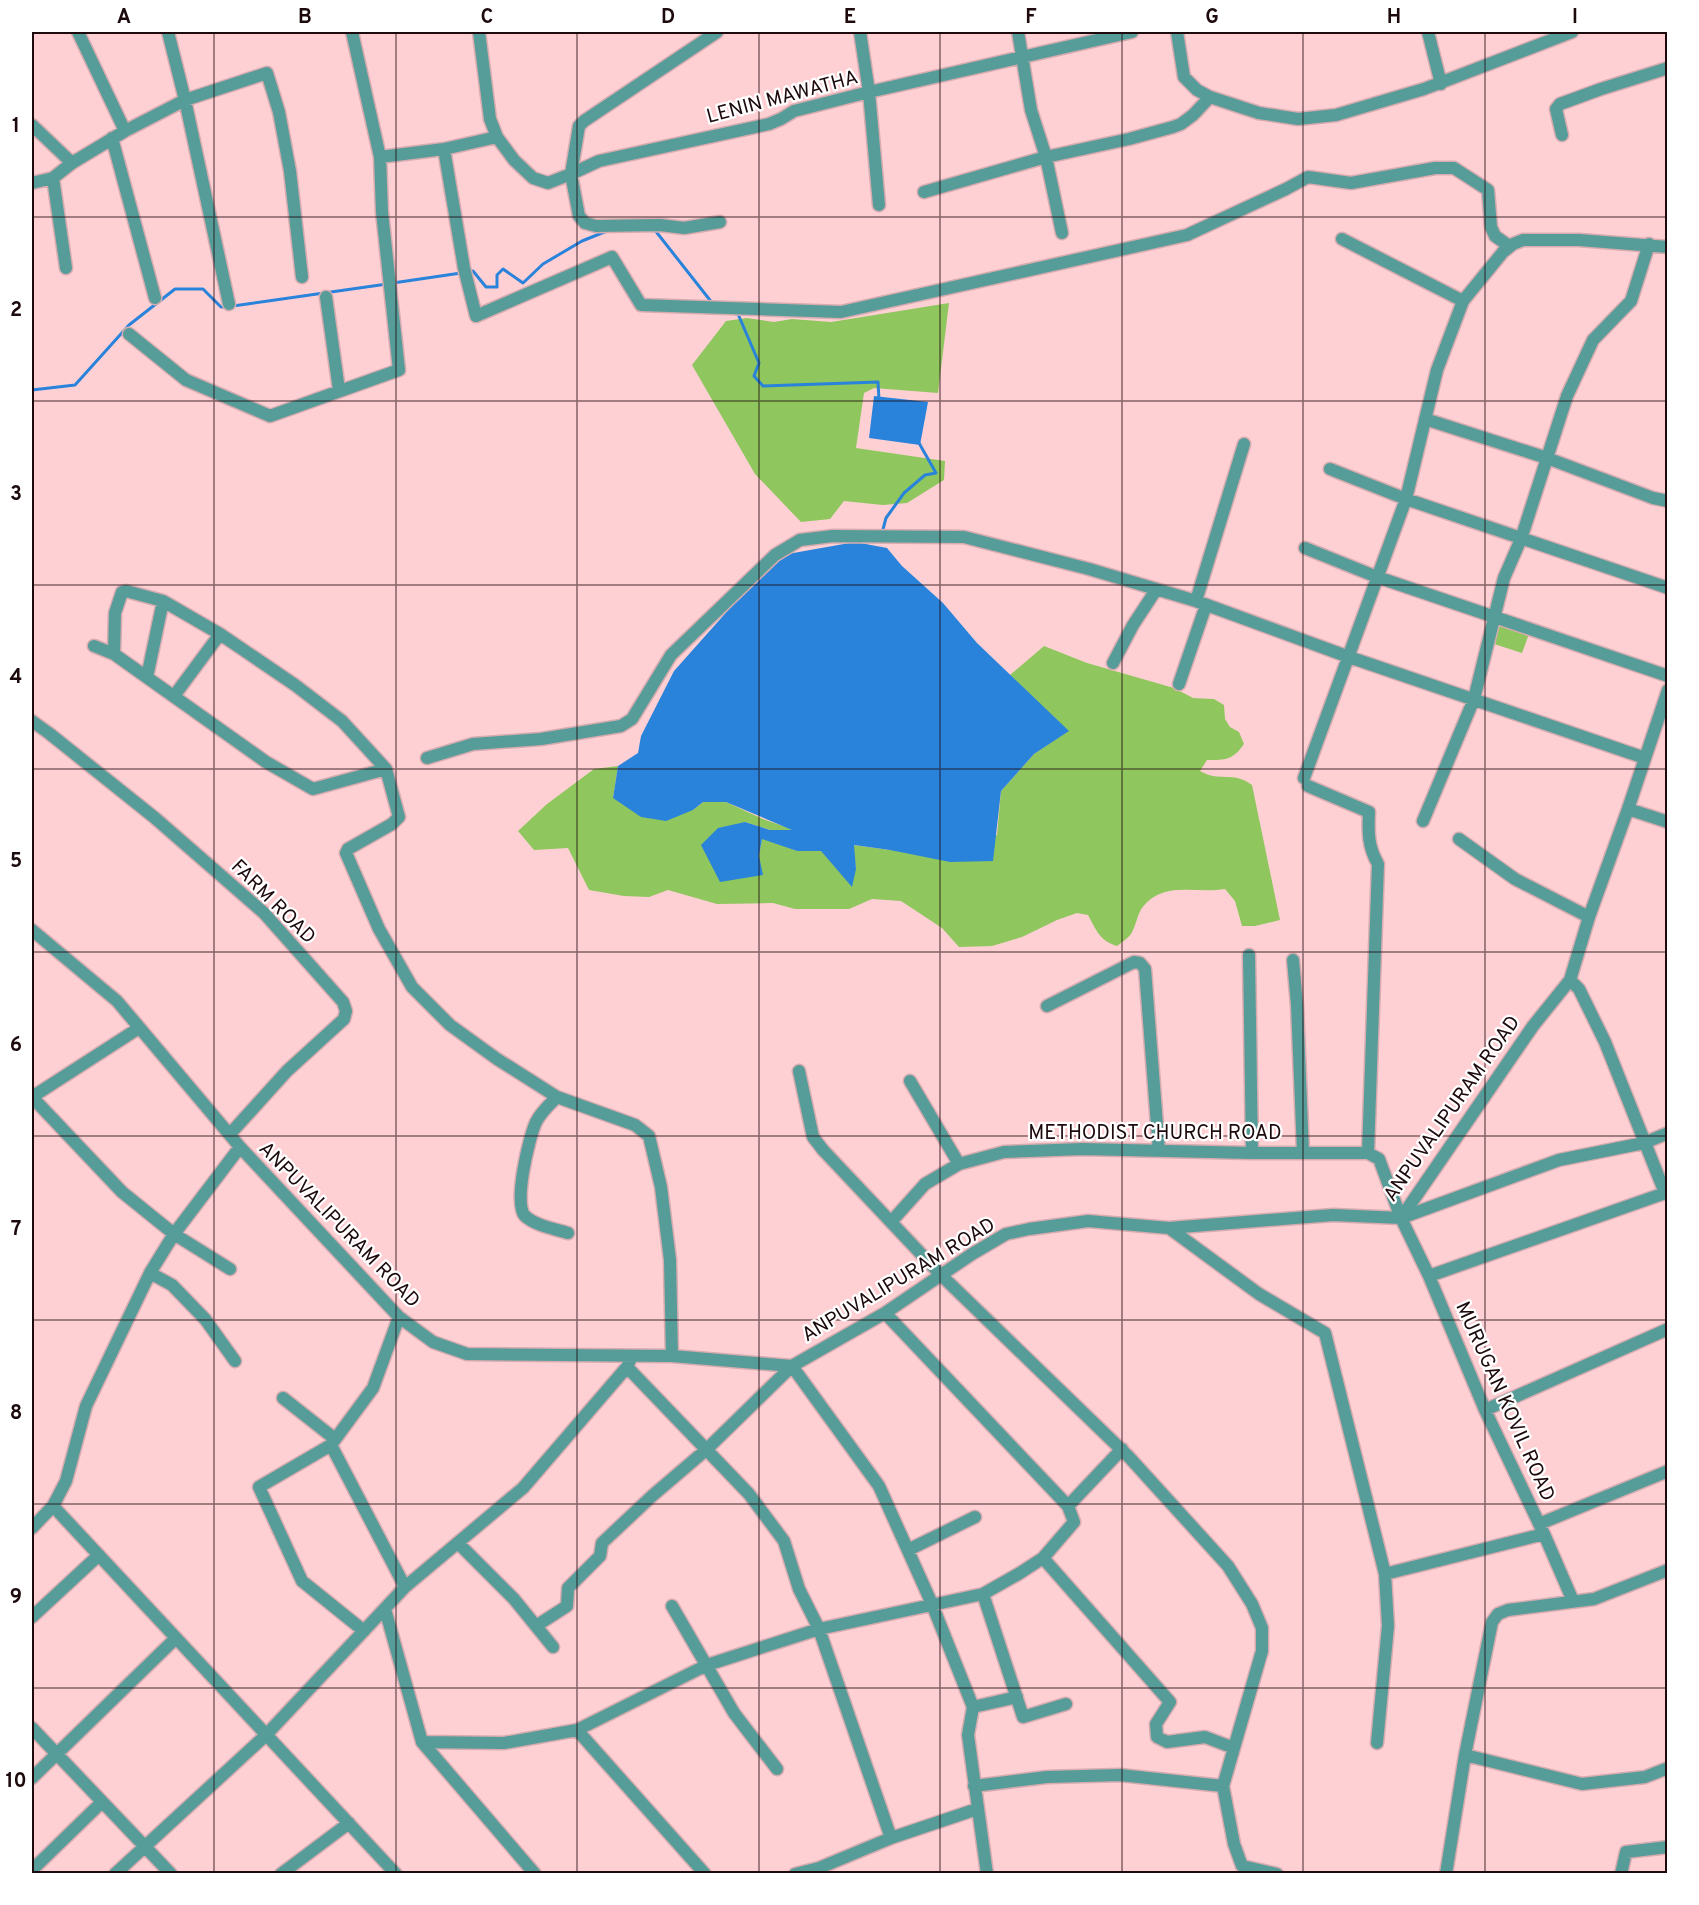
<svg xmlns="http://www.w3.org/2000/svg" width="1699" height="1905" viewBox="0 0 1699 1905" font-family="Overpass,sans-serif">
<style>
.green{fill:#8fc65d}
.water{fill:#2a83db}
.lines{fill:none;stroke-linecap:round;stroke-linejoin:round}
.stream{stroke:#2a83db;stroke-width:3}
.minor-casing{stroke:#d6acb0;stroke-width:15}
.minor{stroke:#569c99;stroke-width:12}
.grid{fill:none;stroke:#1d0a0d;stroke-width:1.5;stroke-opacity:0.55}
.labels{text-anchor:middle;stroke-width:4.5;stroke-linejoin:round;paint-order:stroke}
.street-label{font-size:20px;fill:#1d0a0d;stroke:#fff}
.neatline{fill:none;stroke:#1d0a0d;stroke-width:2}
.grid-label{font-size:20px;text-anchor:middle;font-weight:bold;fill:#1d0a0d}
</style>
<rect width="100%" height="100%" fill="#fed0d4"/>
<path class="green" d="M 949,303 L 938,393 L 874,388 L 864,393 L 856,448 L 945,461 L 944,480 L 907,503 L 883,505 L 844,501 L 830,519 L 801,522 L 755,474 L 692,365 L 726,321 L 747,318 L 774,322 L 792,319 L 831,322 Z
M 1498,623 L 1529,634 L 1522,653 L 1491,643 Z
M 1044,646 L 1087,663 L 1174,688 L 1193,698 L 1214,699 L 1224,705 L 1225,719 L 1230,727 L 1239,732 L 1244,744 C 1233,760 1226,760 1207,760 L 1200,771 C 1221,783 1232,770 1252,785 L 1280,920 L 1255,926 L 1242,926 L 1235,901 L 1225,889 C 1196,894 1163,880 1142,908 C 1137,915 1136,926 1131,934 C 1128,938 1121,943 1117,946 C 1100,941 1096,930 1088,915 L 1077,913 L 1057,920 L 1022,937 L 992,946 L 959,947 L 942,928 L 901,901 L 872,899 L 849,909 L 795,909 L 773,903 L 717,904 L 668,890 L 649,897 L 624,896 L 589,890 L 568,848 L 534,850 L 518,831 L 547,804 L 594,769 L 618,766 L 613,798 L 693,810 L 703,802 L 726,802 L 763,819 L 794,830 L 770,830 L 745,822 L 759,856 L 762,838 L 797,851 L 821,851 L 856,869 L 853,845 L 890,850 L 997,835 L 1001,791 L 1034,754 L 1068,731 L 1010,675 Z"/>
<path class="water" d="M 874,396 L 928,402 L 920,445 L 869,438 Z
M 855,542 L 887,548 L 902,566 L 943,603 L 977,643 L 1069,731 L 1034,754 L 1001,791 L 993,861 L 950,862 L 890,850 L 854,845 L 856,869 L 852,887 L 821,851 L 797,851 L 762,839 L 759,856 L 763,875 L 720,882 L 701,845 L 718,828 L 745,822 L 770,830 L 792,830 L 726,802 L 703,802 L 693,810 L 666,821 L 641,817 L 613,798 L 618,766 L 638,753 L 641,736 L 674,671 L 755,580 L 782,555 Z"/>
<g class="lines">
<path class="stream" d="M 654,229 L 713,304
M 468,272 L 473,271 L 486,287 L 497,287 L 497,275 L 503,269 L 523,283 L 543,264 L 582,241 L 607,231
M 393,283 L 461,273
M 233,306 L 387,284
M 736,314 L 738,314 L 759,363 L 754,376 L 763,386 L 878,382 L 879,400
M 32,390 L 75,385 L 129,325 L 175,289 L 203,289 L 221,307 L 226,307
M 882,533 L 886,518 L 904,493 L 925,475 L 936,473 L 919,443"/>
<defs>
<path id="minor" d="M 78,32 L 125,131
M 168,32 L 185,100 L 229,304
M 479,32 L 490,119 L 497,137 L 514,160 L 533,178 L 548,183 L 571,174 L 599,161 L 769,124 L 781,119 L 794,111 L 869,92 L 1132,32
M 717,32 L 584,121 L 579,126 L 571,174 L 579,216 L 585,223 L 596,226 L 660,225 L 684,228 L 720,222
M 860,32 L 869,92 L 879,205
M 1018,32 L 1031,110 L 1046,157 L 1062,233
M 1177,32 L 1184,77 L 1197,90 L 1210,97 L 1259,113 L 1298,119 L 1336,115 L 1424,89 L 1572,32
M 1428,32 L 1441,84
M 32,125 L 72,163
M 1562,135 L 1556,109 L 1560,104 L 1601,89 L 1668,68
M 112,138 L 155,298
M 444,149 L 464,268 L 476,316 L 612,257 L 641,305 L 841,312 L 1187,235 L 1286,189 L 1308,177 L 1351,183 L 1435,168 L 1454,168 L 1488,190 L 1491,227 L 1495,236 L 1509,246
M 380,157 L 444,149 L 497,137
M 53,178 L 66,268
M 32,183 L 53,178 L 72,163 L 125,131 L 185,100 L 267,73 L 279,112 L 290,171 L 302,277
M 924,192 L 1046,157 L 1129,139 L 1173,127 L 1181,124 L 1193,115 L 1210,97
M 1342,239 L 1463,301
M 326,297 L 339,390
M 129,334 L 186,380 L 270,416 L 399,370 L 382,212 L 380,157 L 352,32
M 1425,419 L 1547,458 L 1653,498 L 1668,501
M 1330,469 L 1406,499 L 1668,588
M 1305,548 L 1377,577 L 1668,676
M 163,601 L 220,634 L 174,696
M 1196,601 L 1244,444
M 220,634 L 295,685 L 342,721 L 386,769
M 94,646 L 114,654 L 266,762 L 313,789 L 386,769 L 399,817 L 392,824 L 348,849 L 346,853 L 379,929 L 412,987 L 450,1025 L 497,1059 L 557,1097 L 635,1125 L 649,1136 L 661,1187 L 670,1260 L 672,1356
M 114,654 L 115,613 L 122,592 L 126,591 L 163,601 L 147,677
M 1113,663 L 1133,625 L 1156,590
M 1179,684 L 1206,605
M 32,721 L 50,734 L 155,818 L 264,913 L 343,1002 L 346,1011 L 344,1019 L 287,1071 L 230,1134
M 427,758 L 473,744 L 541,739 L 621,726 L 632,719 L 671,655 L 775,555 L 800,540 L 833,536 L 964,537 L 1089,569 L 1196,601 L 1349,657 L 1645,758
M 1304,778 L 1406,499 L 1437,370 L 1463,301 L 1503,252 L 1513,244 L 1523,240 L 1579,240 L 1668,247
M 1308,786 L 1369,812 C 1368,832 1368,847 1378,864 L 1368,1153
M 1628,809 L 1668,822
M 1423,821 L 1474,699 L 1504,578 L 1521,539 L 1567,396 L 1593,340 L 1631,301 L 1649,244
M 1459,839 L 1515,879 L 1589,917
M 32,930 L 117,1001 L 240,1147 L 399,1317 L 433,1342 L 467,1354 L 672,1356 L 792,1366 L 885,1313 L 972,1254 L 1006,1234 L 1029,1229 L 1088,1221 L 1169,1228 L 1333,1215 L 1401,1218 L 1533,1026 L 1570,980 L 1589,917 L 1628,809 L 1668,690
M 1249,955 L 1252,1153
M 1293,960 L 1297,1005 L 1303,1152
M 1570,980 L 1579,989 L 1605,1042 L 1665,1193
M 1047,1006 L 1134,962 L 1140,963 L 1145,969 L 1159,1151
M 799,1071 L 813,1137 L 823,1150 L 941,1275 L 1129,1457 L 1228,1566 L 1252,1604 L 1262,1628 L 1262,1651 L 1223,1786 L 1234,1844 L 1242,1866 L 1277,1874
M 910,1081 L 959,1164
M 32,1097 L 122,1192 L 174,1234 L 230,1269
M 32,1097 L 139,1028
M 557,1097 C 549,1105 541,1112 536,1122 C 529,1137 513,1204 525,1216 C 536,1226 555,1229 568,1233
M 1401,1218 L 1559,1160 L 1644,1143 L 1668,1133
M 891,1222 L 925,1184 L 959,1164 L 1004,1152 L 1082,1149 L 1252,1153 L 1368,1153 L 1379,1159 L 1401,1218 L 1429,1276 L 1485,1410 L 1544,1534 L 1573,1601
M 1169,1228 L 1259,1294 L 1325,1333 L 1385,1574 L 1388,1626 L 1377,1743
M 150,1273 L 172,1285 L 205,1319 L 235,1361
M 1429,1276 L 1668,1192
M 627,1367 L 749,1494 L 784,1541 L 799,1589 L 819,1629 L 891,1838 L 819,1868 L 795,1874
M 283,1398 L 335,1439
M 1485,1410 L 1668,1329
M 331,1445 L 405,1587
M 53,1506 L 396,1874
M 1068,1506 L 1122,1449
M 1539,1524 L 1668,1471
M 32,1528 L 53,1506 L 66,1481 L 86,1406 L 150,1273 L 174,1234 L 240,1147
M 458,1543 L 514,1599 L 553,1647
M 908,1550 L 975,1517
M 1043,1558 L 1170,1702 L 1156,1724 L 1157,1737 L 1167,1742 L 1205,1737 L 1234,1748
M 1385,1574 L 1544,1534
M 983,1594 L 1023,1717 L 1066,1704
M 672,1606 L 734,1713 L 777,1769
M 385,1609 L 422,1742 L 535,1874
M 32,1617 L 99,1555
M 536,1626 L 567,1606 L 568,1588 L 600,1556 L 602,1543 L 652,1496 L 707,1449 L 792,1366 L 879,1486 L 932,1604 L 973,1707 L 968,1735 L 987,1874
M 364,1631 L 302,1581 L 259,1487 L 331,1445 L 373,1388 L 399,1317
M 973,1707 L 1017,1697
M 32,1728 L 171,1874
M 577,1730 L 705,1874
M 422,1742 L 504,1743 L 577,1730 L 707,1665 L 819,1629 L 983,1594 L 1020,1573 L 1043,1558 L 1074,1522 L 1068,1506 L 885,1313
M 1465,1755 L 1582,1784 L 1645,1777 L 1668,1768
M 32,1778 L 176,1638
M 974,1786 L 1047,1777 L 1120,1775 L 1223,1786
M 891,1838 L 977,1809
M 32,1870 L 102,1802
M 115,1874 L 266,1735 L 405,1587 L 523,1488 L 627,1367 L 632,1356
M 281,1874 L 349,1823
M 1446,1874 L 1465,1755 L 1492,1622 L 1498,1614 L 1508,1610 L 1594,1599 L 1668,1570
M 1621,1874 L 1626,1852 L 1668,1847"/>
</defs>
<use href="#minor" class="minor-casing"/>
<use href="#minor" class="minor"/>
</g>
<path class="grid" d="M 214,32 L 214,1874M 396,32 L 396,1874M 577,32 L 577,1874M 759,32 L 759,1874M 940,32 L 940,1874M 1122,32 L 1122,1874M 1303,32 L 1303,1874M 1485,32 L 1485,1874M 32,217 L 1668,217M 32,401 L 1668,401M 32,585 L 1668,585M 32,769 L 1668,769M 32,952 L 1668,952M 32,1136 L 1668,1136M 32,1320 L 1668,1320M 32,1504 L 1668,1504M 32,1688 L 1668,1688"/>
<g class="labels">
<g class="street-label">
<text transform="translate(782 96) rotate(-15)" y="7">LENIN MAWATHA</text>
<text transform="translate(274 901) rotate(45)" y="7">FARM ROAD</text>
<text transform="translate(1451 1108) rotate(-55)" y="7">ANPUVALIPURAM ROAD</text>
<text x="1155" y="1139">METHODIST CHURCH ROAD</text>
<text transform="translate(340 1224) rotate(46)" y="7">ANPUVALIPURAM ROAD</text>
<text transform="translate(898 1279) rotate(-31)" y="7">ANPUVALIPURAM ROAD</text>
<text transform="translate(1506 1401) rotate(66)" y="7">MURUGAN KOVIL ROAD</text>
</g>
</g>
<rect width="1699" height="1905" fill="none" stroke="#ffffff" stroke-width="66"/>
<rect x="33" y="33" width="1633" height="1839" class="neatline"/>
<g class="grid-label">
<text x="124" y="23">A</text>
<text x="305" y="23">B</text>
<text x="487" y="23">C</text>
<text x="668" y="23">D</text>
<text x="850" y="23">E</text>
<text x="1031" y="23">F</text>
<text x="1212" y="23">G</text>
<text x="1394" y="23">H</text>
<text x="1575" y="23">I</text>
<text x="16" y="132">1</text>
<text x="16" y="316">2</text>
<text x="16" y="500">3</text>
<text x="16" y="683">4</text>
<text x="16" y="867">5</text>
<text x="16" y="1051">6</text>
<text x="16" y="1235">7</text>
<text x="16" y="1419">8</text>
<text x="16" y="1603">9</text>
<text x="16" y="1787">10</text>
</g>
</svg>
